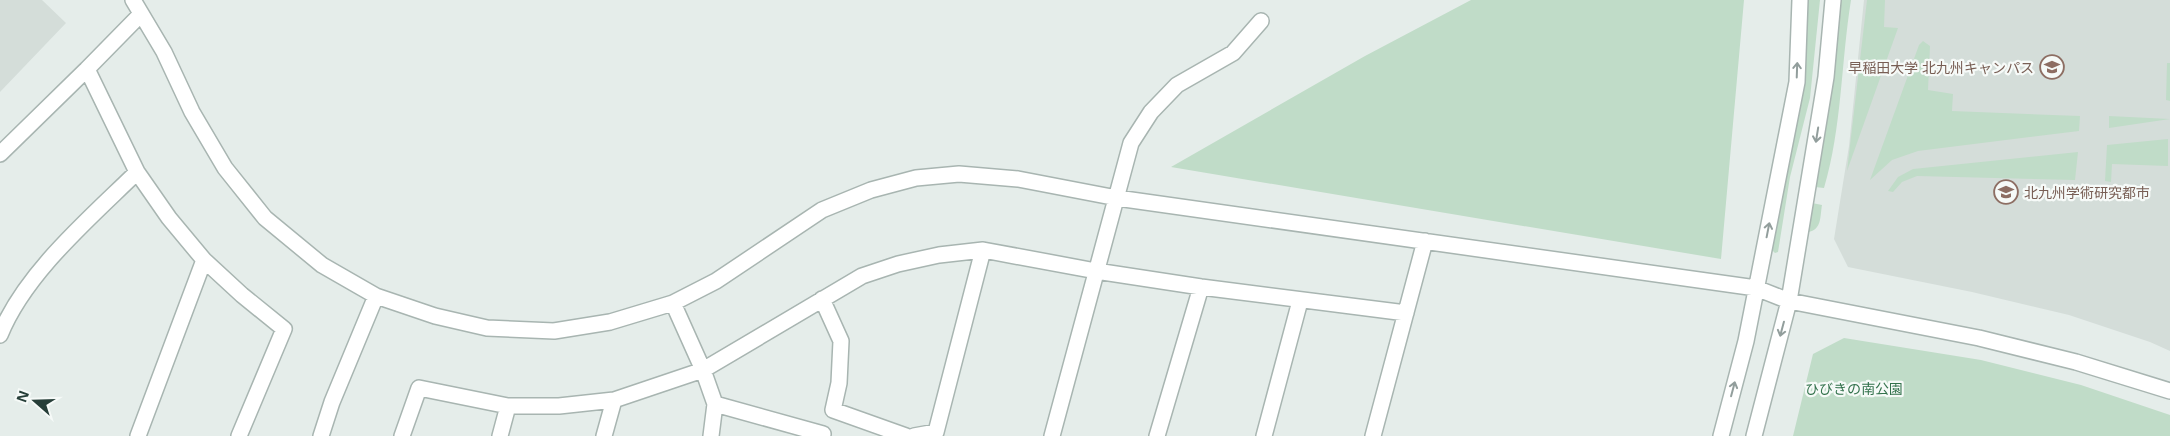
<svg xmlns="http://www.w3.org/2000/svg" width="2170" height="436" viewBox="0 0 2170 436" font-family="'Open Sans','Noto Sans JP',sans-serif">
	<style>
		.built { fill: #d4ddd9 }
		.green { fill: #c0dcc8 }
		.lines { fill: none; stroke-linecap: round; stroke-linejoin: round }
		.minor-casing { stroke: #a8b5b1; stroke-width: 18 }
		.minor { stroke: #fff; stroke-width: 15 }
		.oneway { stroke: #929e9c }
		.labels { text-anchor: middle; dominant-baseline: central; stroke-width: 4.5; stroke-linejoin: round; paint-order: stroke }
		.education-label { font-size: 14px; fill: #785e54; stroke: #f6faf8; text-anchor: end }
		.park-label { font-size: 14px; fill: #33724c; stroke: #f6faf8 }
	</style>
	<rect width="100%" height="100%" fill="#e5edea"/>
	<path class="built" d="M0,0H42L66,23L0,92Z
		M1864,0H2170V351L2150,342L2069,315L1972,292L1848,267L1834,239L1849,146Z"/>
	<path class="green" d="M1471,0H1744L1721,259L1171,167L1365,56Z
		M1807,0H1820L1810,98L1790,177L1778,252L1775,253L1772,250L1801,63Z
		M1839,0H1851C1841,62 1842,128 1824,188L1815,187Z
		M1867,0H1885L1884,27L1898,28L1847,171Z
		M1923,41L1930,46L1928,90L1953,94L1952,111L2080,116L2079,131L1918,151L1892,160L1870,180L1919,45Z
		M2167,63H2170V101L2166,100Z
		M2109,116L2170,119L2109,128Z
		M2168,139V166L2112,164L2111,182L2105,181L2107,145Z
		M2078,152L2075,180L1917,176L1902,182L1893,192L1888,191L1898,177L1913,169Z
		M1812,203L1822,205C1820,216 1822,230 1808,232Z
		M1844,338L1981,360L2081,385L2170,415V436H1793L1813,354Z"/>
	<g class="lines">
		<g class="minor-casing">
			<path id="minor" d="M133,0L164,52L192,112L225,168L265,218L322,265L376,296L435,316L487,328L554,331L610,322L673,303L716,281L822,210L871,190L916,178L959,174L1018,179L1117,198L1756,288L1789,301L1979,338L2076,362L2170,391
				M141,14L87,69L137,172L169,218L204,260L242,295L284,329L239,436
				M0,154L87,69
				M822,299L841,341L839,383L833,410L906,436
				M673,303L703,370L715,404L711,436
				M0,335C25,273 90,218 137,172
				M715,404L823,434L822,436
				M138,436L204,260
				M321,436L332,402L376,296
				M402,436L419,388L508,406H559L614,400L703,370L862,276L898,264L939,255L983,250L1096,271L1201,287L1406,313
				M500,436L508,406
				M604,436L614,400
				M914,436L936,432L983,250
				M1052,436L1131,143L1151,112L1177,85L1233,53L1261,21
				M1157,436L1201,287
				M1264,436L1300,301
				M1373,436L1425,241
				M1721,436L1746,341L1797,82L1800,0
				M1754,436L1789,301L1826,77L1833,0"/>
		</g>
		<use href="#minor" class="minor"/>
	</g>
	<defs><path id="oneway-shaft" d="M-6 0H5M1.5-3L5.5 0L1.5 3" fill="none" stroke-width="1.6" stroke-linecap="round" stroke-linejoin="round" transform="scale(1.25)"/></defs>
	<g class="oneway">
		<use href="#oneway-shaft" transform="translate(1797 70) rotate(-88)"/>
		<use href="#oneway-shaft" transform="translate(1817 135) rotate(99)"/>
		<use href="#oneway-shaft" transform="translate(1768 230) rotate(-79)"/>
		<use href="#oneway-shaft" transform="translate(1782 329) rotate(105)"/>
		<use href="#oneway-shaft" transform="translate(1733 389) rotate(-75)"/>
	</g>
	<defs>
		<g id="university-ring" transform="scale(1.25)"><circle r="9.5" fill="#f6faf8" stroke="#8d6e63" stroke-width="1.5"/><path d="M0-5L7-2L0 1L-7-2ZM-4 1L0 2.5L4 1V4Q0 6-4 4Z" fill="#8d6e63"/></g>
	</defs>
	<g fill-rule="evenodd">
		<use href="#university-ring" x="2052" y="67"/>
		<use href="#university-ring" x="2006" y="192"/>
	</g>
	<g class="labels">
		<g class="education-label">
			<text x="2034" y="67">早稲田大学 北九州キャンパス</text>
			<text x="2024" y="192" text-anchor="start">北九州学術研究都市</text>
		</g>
		<g class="park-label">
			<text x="1854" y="388">ひびきの南公園</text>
		</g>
	</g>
	<g transform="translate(35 401) rotate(290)" stroke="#f6faf8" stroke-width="4" paint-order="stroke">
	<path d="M0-4L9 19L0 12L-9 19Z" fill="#263e38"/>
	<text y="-8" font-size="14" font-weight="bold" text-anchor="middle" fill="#263e38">N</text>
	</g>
</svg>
